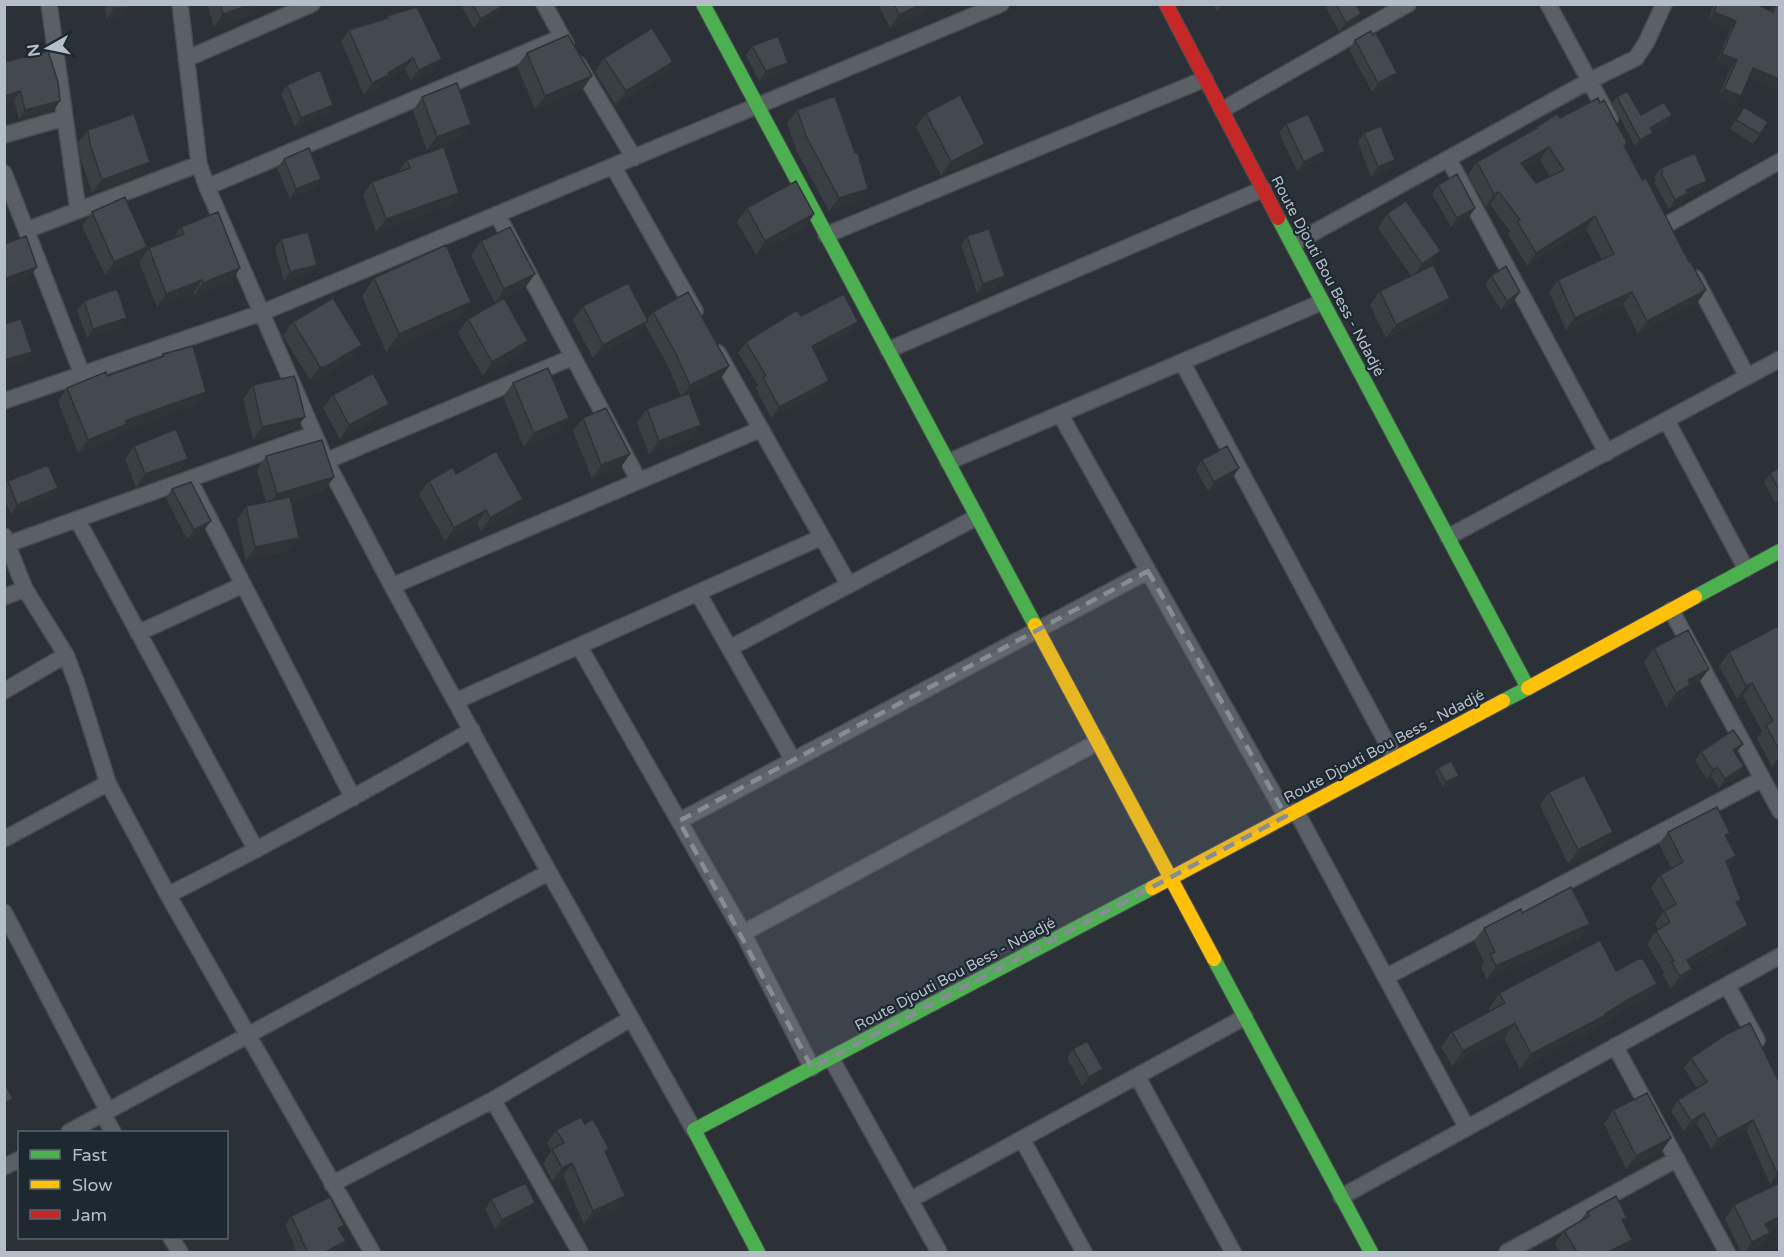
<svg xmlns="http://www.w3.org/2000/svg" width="1784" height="1257" viewBox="0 0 1784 1257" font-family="'Varela Round',sans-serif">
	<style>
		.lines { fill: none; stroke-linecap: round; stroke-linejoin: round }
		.street-casing { stroke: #484d52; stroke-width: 18 }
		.fast-casing { stroke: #484d52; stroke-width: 16 }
		.slow-casing { stroke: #484d52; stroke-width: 16 }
		.jam-casing { stroke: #484d52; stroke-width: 16 }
		.street { stroke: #5a6065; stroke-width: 15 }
		.fast { stroke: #4caf50; stroke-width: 14 }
		.slow { stroke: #ffc107; stroke-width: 14 }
		.jam { stroke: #c62828; stroke-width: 14 }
		.wall { fill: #3a3f44; fill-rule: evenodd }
		.shaded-wall { fill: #303337 }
		.building { fill: #44494f; stroke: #303337; stroke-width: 1.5; fill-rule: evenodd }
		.marked { fill: #858d95; fill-opacity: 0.2; stroke: #858d95; stroke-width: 4.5; stroke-dasharray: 12 8; stroke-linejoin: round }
		.labels { text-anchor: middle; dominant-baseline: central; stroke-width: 4.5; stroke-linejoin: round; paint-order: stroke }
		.street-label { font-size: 15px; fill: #b5bec8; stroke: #1e2831 }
	</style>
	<rect width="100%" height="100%" fill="#2b3137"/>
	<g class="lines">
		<g class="street-casing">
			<path id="street" d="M49,4L78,210
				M180,4L199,164L207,187L326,461L392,586L549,872L694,1130
				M544,4L566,44
				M1548,4L1610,119
				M186,59L312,4
				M578,64L634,158
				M1222,110L1408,4
				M4,135L64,118
				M1449,160L1607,453
				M613,166L695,311
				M4,173L82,374
				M207,187L562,37
				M497,214L639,481
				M1666,225L1780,161
				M27,230L199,164
				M826,235L1205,79
				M1293,244L1589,81L1636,58L1646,43L1664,4
				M1695,278L1747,376
				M888,350L1263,189
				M718,353L849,585
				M1182,362L1395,758
				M4,401L261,313L1001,4
				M1060,414L1286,816
				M1667,421L1746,569
				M326,461L573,357
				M948,462L1322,302
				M189,479L353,798
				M77,519L256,850
				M4,536L25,589L66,655L77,684L108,783L168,895L372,1252
				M1448,537L1780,359
				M8,544L314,434
				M392,586L761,429
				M698,593L793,760
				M4,597L25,589
				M1671,610L1780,811
				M138,633L243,585
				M579,646L743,933L812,1068
				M730,648L977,517
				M4,691L66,655
				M456,701L822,537
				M1296,811L1467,1128
				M679,821L1148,571
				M4,839L108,783
				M168,895C271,843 372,788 472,730
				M4,912L108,1111
				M743,933L1098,742
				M1386,977L1762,779
				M1727,985L1757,1040
				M1615,1046L1727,1252
				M831,1058L939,1252
				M1137,1076L1233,1252
				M493,1100L580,1252
				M103,1114L113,1132
				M69,1132L549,872
				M1022,1139L1084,1252
				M4,1167L20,1159
				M332,1184L493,1100L630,1019
				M1341,1197L1780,956
				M910,1200L1245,1017
				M171,1238L180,1252
				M1507,1252L1677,1159"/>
		</g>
		<g class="fast-casing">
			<path id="fast" d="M703,4L1035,625
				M1278,218L1528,688L1503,701
				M1695,597L1780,551
				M1214,959L1371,1252
				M758,1252L694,1130L1152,888"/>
		</g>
		<g class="slow-casing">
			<path id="slow" d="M1035,625L1214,959
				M1528,688L1695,597
				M1152,888L1503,701"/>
		</g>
		<g class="jam-casing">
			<path id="jam" d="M1166,4L1278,218"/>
		</g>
		<use href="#street" class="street"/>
		<use href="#fast" class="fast"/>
		<use href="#slow" class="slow"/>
		<use href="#jam" class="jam"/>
	</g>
	<path class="wall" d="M105,4H129V7L121,18L106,19Z
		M207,4H258L250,16L214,27Z
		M460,4H504L497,14L474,28Z
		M878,4H930L924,13L890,28Z
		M1213,4H1227L1217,11Z
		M1324,4H1356L1355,23L1339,32Z
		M1714,4H1756L1771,11L1776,4H1779L1778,90L1748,78L1735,105L1718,98L1730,69L1716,63L1730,30L1708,21Z
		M387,16L434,70L411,81L405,69L384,82L381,87L364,95L341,41L349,30L385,19Z
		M1355,40L1397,73L1391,82L1372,92L1349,49Z
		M752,46L788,63L782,72L759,81L746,55Z
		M527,53L583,89L535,109L517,66Z
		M604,58L664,75L616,105L595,72Z
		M4,62L54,110L19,119L14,101L4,103Z
		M287,85L333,105L327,114L295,127L281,94Z
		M422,97L462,137L427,150L413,111Z
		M1617,97L1641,115H1672L1668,122L1652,131L1648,139L1635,146L1612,103Z
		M1600,103L1627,143L1625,147L1642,180L1689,262L1706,290L1697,303L1638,334L1623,305L1566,330L1549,292L1558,280L1602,260L1586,229L1527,266L1508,234L1510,231L1490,205L1486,207L1468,175L1477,162L1534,129L1536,127ZM1540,160L1550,176L1536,183L1525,168Z
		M1744,107L1760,134L1753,144L1730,129Z
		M797,110L868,189L859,202L829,211L796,150L787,123Z
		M926,113L976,158L941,175L916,127Z
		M1286,124L1319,160L1297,171L1279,133Z
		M88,130L140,176L92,193L80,157L78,143Z
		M1364,133L1395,160L1389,170L1371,177L1358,142Z
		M284,159L321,179L315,188L290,199L277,168Z
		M407,160L459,193L450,206L376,232L363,195L372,182L398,172Z
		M1661,168L1701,190L1685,197L1682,203L1669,209L1654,182L1656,180L1654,177Z
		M1438,185L1475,208L1469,217L1451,227L1432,194Z
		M747,208L814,214L805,228L756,255L737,222Z
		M92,212L147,247L138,260L105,275L82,226Z
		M1387,214L1441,251L1431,265L1424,270L1450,298L1440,312L1386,338L1370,305L1380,291L1411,276L1378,228Z
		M181,227L240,268L231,282L194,296L193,293L157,307L139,262L149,248L173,239Z
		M967,236L998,286L977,293L961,245Z
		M281,239L310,274L284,281L275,248Z
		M481,241L525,288L495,303L471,255Z
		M1491,276L1514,301L1501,310L1485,285Z
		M374,278L471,302L458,320L386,352L362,296Z
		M84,301L127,318L121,327L87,338L77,310Z
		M583,306L647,320L653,312L729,366L721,378L689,393L692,439L649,455L637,422L647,409L681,396L666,362L645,325L638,334L593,358L573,320Z
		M801,316L850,333L814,352L829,381L821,392L771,418L756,388L758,385L738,353L746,342Z
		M468,319L528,341L519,355L483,376L458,333Z
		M293,322L352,358L316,380H310L283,336Z
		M163,354L196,405L121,433L117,438L78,453L58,401L67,388L107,376L161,357Z
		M513,383L569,418L560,432L524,447L503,397Z
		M253,385L295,430L253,440L243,399Z
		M333,395L380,417L340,439L323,408Z
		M583,418L630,454L621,467L592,479L573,431Z
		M134,446L188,459L178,472L136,488L125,459Z
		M266,456L334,477L324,491L291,501L289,551L246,561L237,520L246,506L266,502L257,470Z
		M1202,460L1233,477L1208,492L1196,469Z
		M1779,468V501L1775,503L1764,482L1770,473Z
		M456,474L523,499L514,513L481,531L477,524L445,541L419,494L429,481Z
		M8,481L52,497L11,514L4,499V486Z
		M172,489L204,530L187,539L166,498Z
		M1779,629V762L1772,767L1757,738L1762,731L1743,696L1737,699L1719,666L1729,652Z
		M1654,648L1709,669L1699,682L1688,688L1681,699L1666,707L1644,662Z
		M1701,752L1736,754L1738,775L1719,788L1711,776L1707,779L1695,761Z
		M1438,768L1455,781L1443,787L1435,772Z
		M1549,792L1603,846L1568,864L1540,805Z
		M1668,832L1727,838L1736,856L1729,867L1738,904L1748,925L1739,937L1691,966L1692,969L1684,981L1671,989L1663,975L1664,972L1647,944L1656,931L1658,930L1655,924L1664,911L1651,888L1660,875L1672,869L1659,844Z
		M1522,913L1580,938L1487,980L1481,967L1484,962L1474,941L1484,928Z
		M1616,971L1657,984L1646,999L1620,1013L1597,1028L1595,1030L1520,1069L1504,1038L1452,1066L1441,1047L1452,1032L1490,1011L1489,1009L1499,993Z
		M1727,1034L1779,1179L1770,1184L1746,1130L1711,1149L1697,1123L1684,1131L1671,1111L1678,1100L1697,1089L1684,1068L1691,1058Z
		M1073,1049L1103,1069L1096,1078L1082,1086L1067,1058Z
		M1613,1110L1671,1138L1661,1152L1626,1169L1604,1124Z
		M585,1124L609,1149L606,1153L616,1210L584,1224L563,1176L552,1181L543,1163L551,1151L547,1143L556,1130Z
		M1779,1183V1226L1769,1232L1770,1233L1760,1247L1749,1252H1741L1725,1219L1734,1205Z
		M491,1199L535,1203L529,1212L495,1229L485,1209Z
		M1587,1212L1624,1223L1632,1240L1624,1252H1560L1555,1244L1564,1231L1579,1222Z
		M291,1216L340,1231L346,1241L340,1250L335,1252H296L294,1248L295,1247L285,1225Z"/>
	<path class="shaded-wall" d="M253,4H258L250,16L214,27L223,14Z
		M922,4H930L924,13L890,28L899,15Z
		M1222,4H1227L1217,11Z
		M504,5L497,14L474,28L481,19Z
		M129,7L121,18L106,19L114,8Z
		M1714,12L1736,21L1730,30L1708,21Z
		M1361,14L1355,23L1339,32L1346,23Z
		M1722,54L1737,60L1730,69L1716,63Z
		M413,58L405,69L384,82L381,87L364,95L372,83Z
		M442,59L434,70L411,81L419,70Z
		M673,62L664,75L616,105L626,91Z
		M788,63L782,72L759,81L766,71Z
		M1753,68L1779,79V88L1778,90L1746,78Z
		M1397,73L1391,82L1372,92L1378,83Z
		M592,76L583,89L535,109L545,96Z
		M1724,89L1741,96L1735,105L1718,98Z
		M20,91L14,101L4,103V96Z
		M60,101L54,110L19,119L25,110Z
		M333,105L327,114L295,127L301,118Z
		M1672,115L1668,122L1646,134L1650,128Z
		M471,124L462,137L427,150L437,137Z
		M1653,133L1648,139L1635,146L1640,140Z
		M985,144L976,158L941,175L951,162Z
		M1549,147L1540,160L1512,176L1521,163Z
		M1325,151L1319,160L1297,171L1304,162Z
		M1395,160L1389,170L1371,177L1378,167Z
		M150,162L140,176L92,193L102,180Z
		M321,179L315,188L290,199L296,189Z
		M1707,181L1701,190L1685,197L1682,203L1669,209L1675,200L1686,190Z
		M868,189L859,202L829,211L839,198Z
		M1499,192L1490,205L1486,207L1494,194Z
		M459,193L450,206L376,232L386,219Z
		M1475,208L1469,217L1451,227L1457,218Z
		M814,214L805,228L756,255L765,241Z
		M1595,216L1586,229L1527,266L1536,253Z
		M147,247L138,260L105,275L114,262Z
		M1441,251L1431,265L1412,278L1422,264Z
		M317,265L310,274L284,281L290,272Z
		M37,267L29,278L4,288V279Z
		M240,268L231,282L194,296L203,283Z
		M535,274L525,288L495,303L504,289Z
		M1005,276L998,286L977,293L983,284Z
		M202,280L193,293L157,307L166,294Z
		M1706,290L1697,303L1638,334L1647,321Z
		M1520,292L1514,301L1501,310L1507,301Z
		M1632,292L1623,305L1566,330L1575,318Z
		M1450,298L1440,312L1386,338L1396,325Z
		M471,302L458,320L386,352L399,334Z
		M127,318L121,327L87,338L93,329Z
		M648,321L638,334L593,358L603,345Z
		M858,322L850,333L804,357L812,346Z
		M528,341L519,355L483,376L492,362Z
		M362,345L352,358L316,380H310L320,367Z
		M32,352L24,363L4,369V360Z
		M729,366L721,378L682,397L690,385Z
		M829,381L821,392L771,418L779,407Z
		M206,392L196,405L121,433L117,438L78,453L88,440L125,421Z
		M389,404L380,417L340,439L349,425Z
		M305,417L295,430L253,440L262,427Z
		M569,418L560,432L524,447L534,433Z
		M701,425L692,439L649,455L659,441Z
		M630,454L621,467L592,479L601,465Z
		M188,459L178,472L136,488L145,474Z
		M1239,468L1233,477L1208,492L1214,482Z
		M334,477L324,491L267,507L277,494Z
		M58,488L52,497L11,514L17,505Z
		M523,499L514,513L481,531L490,518Z
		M486,510L477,524L445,541L454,528Z
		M211,521L204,530L187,539L194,530Z
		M299,538L289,551L246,561L255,547Z
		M1709,669L1699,682L1688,688L1681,699L1666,707L1676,693L1688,680Z
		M1752,683L1743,696L1737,699L1746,686Z
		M1743,744L1736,753L1727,759L1733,750Z
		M1779,756V762L1772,767Z
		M1744,766L1738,775L1719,788L1725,779Z
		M1717,767L1711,776L1707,779L1713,770Z
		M1459,776L1455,781L1443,787L1446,782Z
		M1613,832L1603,846L1568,864L1578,850Z
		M1736,856L1727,869L1726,861Z
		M1590,924L1580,938L1487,980L1496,966Z
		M1748,925L1739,937L1679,973L1687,960Z
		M1692,969L1684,981L1671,989L1680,976Z
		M1657,984L1646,999L1620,1013L1597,1028L1595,1030L1520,1069L1531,1054Z
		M1515,1023L1504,1038L1452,1066L1463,1051Z
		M1103,1069L1096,1078L1082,1086L1089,1077Z
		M13,1099L6,1108L4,1109V1103Z
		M1704,1113L1697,1123L1684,1131L1691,1121Z
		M1753,1120L1746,1130L1711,1149L1718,1139Z
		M1671,1138L1661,1152L1626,1169L1636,1156Z
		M572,1163L563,1176L552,1181L562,1168Z
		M1779,1172V1179L1770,1184L1777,1173Z
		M625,1196L616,1210L584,1224L593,1211Z
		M535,1203L529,1212L495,1229L502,1220Z
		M1779,1217V1226L1756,1238L1765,1224Z
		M1770,1233L1760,1247L1749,1252H1745L1752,1242Z
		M1632,1240L1624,1252H1608Z
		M346,1241L340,1250L335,1252H325Z"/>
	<path class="building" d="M113,4H129V7L114,8Z
		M220,4H253L223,14Z
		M472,4H504V5L481,19Z
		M894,4H922L899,15Z
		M1336,4H1356L1361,14L1346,23Z
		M1717,4H1756L1773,12L1776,4H1779V79L1753,68L1741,96L1724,89L1737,60L1722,54L1736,21L1714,12Z
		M417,7L442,59L419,70L413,58L388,73L389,75L372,83L349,30L388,18L387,16Z
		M652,28L673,62L626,91L604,58Z
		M1371,31L1373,35L1376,33L1397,73L1378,83L1355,40Z
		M568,35L592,76L545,96L527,53Z
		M778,36L788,63L766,71L752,46Z
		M48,51L58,82L60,101L25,110L20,91L4,96V62Z
		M320,70L333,105L301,118L287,85Z
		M457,83L471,124L437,137L422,97Z
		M1627,91L1641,115L1664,102L1672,115L1650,128L1653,133L1640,140L1617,97Z
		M960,95L985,144L951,162L926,113Z
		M835,96L855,153H858L868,189L839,198L806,136L797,110Z
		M1598,98L1600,103L1604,100L1627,143L1624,145L1642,180L1646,178L1689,262L1690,261L1706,290L1647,321L1632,292L1575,318L1558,280L1614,254L1595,216L1536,253L1517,221L1520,220L1499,192L1494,194L1477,162L1537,128L1536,127L1557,114L1560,118ZM1549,147L1564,170L1536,183L1521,163Z
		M1744,107L1768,122L1760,134L1736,120Z
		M134,114L150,162L102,180L90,144L88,130Z
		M1308,114L1325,151L1304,162L1286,124Z
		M1381,126L1395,160L1378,167L1364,133Z
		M444,147L459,193L386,219L372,182L410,168L407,160Z
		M309,148L321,179L296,189L284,159Z
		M1695,153L1707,181L1686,190L1688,193L1675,200L1661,173L1663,172L1661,168Z
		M1457,174L1475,208L1457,218L1438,185Z
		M796,181L814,214L765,241L747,208Z
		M125,197L147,247L114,262L92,212Z
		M1406,201L1441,251L1422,264L1387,214Z
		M218,212L240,268L203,283L202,280L166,294L149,248L184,234L181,227Z
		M510,227L535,274L504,289L481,241Z
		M989,229L1005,276L983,284L967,236Z
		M308,232L317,265L290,272L281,239Z
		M26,236L37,267L4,279V244Z
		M446,245L471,302L399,334L374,278Z
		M1433,265L1450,298L1396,325L1380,291Z
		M1506,266L1520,292L1507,301L1491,276Z
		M628,283L648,321L603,345L583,306Z
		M117,289L127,318L93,329L84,301Z
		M688,292L729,366L690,385L674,350L653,312Z
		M844,294L858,322L812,346L829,381L779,407L763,377L766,376L746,342L797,310L801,316Z
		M333,298L362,345L325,367H320L293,322Z
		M504,298L528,341L492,362L468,319Z
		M21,319L32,352L4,360V324Z
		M193,346L206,392L125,421L127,424L88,440L67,388L106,372L107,376L164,356L163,354Z
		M548,368L569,418L534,433L513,383Z
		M373,373L389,404L349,425L333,395Z
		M294,376L297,384L305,417L262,427L253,385Z
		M689,393L701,425L659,441L647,409Z
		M606,408L630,454L601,465L583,418Z
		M176,429L188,459L145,474L134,446Z
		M322,440L334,477L277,494L266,456Z
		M1227,446L1239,468L1214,482L1202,460Z
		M496,451L523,499L490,518L486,510L454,528L429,481L453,467L456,474Z
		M48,465L58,488L17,505L8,481Z
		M1779,468V490L1770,473Z
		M191,482L211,521L194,530L172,489Z
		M290,497L299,538L255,547L246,506Z
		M1778,626L1779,629V750L1766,725L1773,721L1752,683L1746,686L1729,652Z
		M1688,630L1709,669L1688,680L1690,685L1676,693L1654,648Z
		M1733,730L1743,744L1733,750L1744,766L1725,779L1717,767L1713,770L1701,752Z
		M1451,761L1459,776L1446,782L1438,768Z
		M1584,775L1613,832L1578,850L1549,792Z
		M1717,807L1730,833L1725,835L1736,856L1726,861L1741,900L1736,902L1748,925L1687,960L1692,969L1680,976L1671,962L1674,961L1656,931L1670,922L1664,911L1676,904L1660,875L1683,862L1668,832Z
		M1571,887L1590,924L1496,966L1490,954L1495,952L1484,928L1521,909L1522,913Z
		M1600,940L1616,971L1638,959H1643L1657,984L1631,998L1605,1014L1606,1015L1531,1054L1515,1023L1463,1051L1452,1032L1505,1003L1499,993Z
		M1750,1023L1779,1082V1172L1777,1173L1753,1120L1718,1139L1704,1113L1691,1121L1678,1100L1707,1082L1691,1058L1727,1034Z
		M1087,1041L1103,1069L1089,1077L1073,1049Z
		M4,1082L13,1099L4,1103Z
		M1647,1093L1671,1138L1636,1156L1613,1110Z
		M581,1117L585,1124L593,1119L609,1149L605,1151L625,1196L593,1211L572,1163L562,1168L552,1149L564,1143L556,1130Z
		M526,1183L535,1203L502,1220L491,1199Z
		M1779,1183V1217L1765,1224L1770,1233L1752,1242L1734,1205Z
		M1616,1196L1627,1218L1622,1220L1632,1240L1608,1252H1577L1564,1231L1589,1216L1587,1212Z
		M330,1197L344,1225L338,1228L346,1241L325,1252H308L301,1239H302L291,1216Z"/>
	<path class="marked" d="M1148,571L1286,816L812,1068L679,821Z"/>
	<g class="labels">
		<g class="street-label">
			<text transform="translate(1328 276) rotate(62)">Route Djouti Bou Bess - Ndadjé</text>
			<text transform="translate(1384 746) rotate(-28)">Route Djouti Bou Bess - Ndadjé</text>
			<text transform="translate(955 974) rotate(-28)">Route Djouti Bou Bess - Ndadjé</text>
		</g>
	</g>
	<rect width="1784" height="1257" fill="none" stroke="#b5bec8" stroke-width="12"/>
	<rect x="18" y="1131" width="210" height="108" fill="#1e2831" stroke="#5a646d" stroke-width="1.5"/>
	<rect x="30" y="1150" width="30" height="9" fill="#4caf50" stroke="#5a646d" stroke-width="1.5"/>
	<text x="72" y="1161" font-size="18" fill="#b5bec8">Fast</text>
	<rect x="30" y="1180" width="30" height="9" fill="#ffc107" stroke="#5a646d" stroke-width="1.5"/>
	<text x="72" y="1191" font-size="18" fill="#b5bec8">Slow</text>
	<rect x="30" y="1210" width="30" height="9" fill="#c62828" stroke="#5a646d" stroke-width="1.5"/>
	<text x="72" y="1221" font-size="18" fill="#b5bec8">Jam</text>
	<g transform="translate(48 48) rotate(261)" stroke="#1e2831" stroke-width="4.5" paint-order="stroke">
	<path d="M0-4.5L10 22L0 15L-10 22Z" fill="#b5bec8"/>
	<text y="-9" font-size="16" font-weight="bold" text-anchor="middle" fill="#b5bec8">N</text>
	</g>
</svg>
